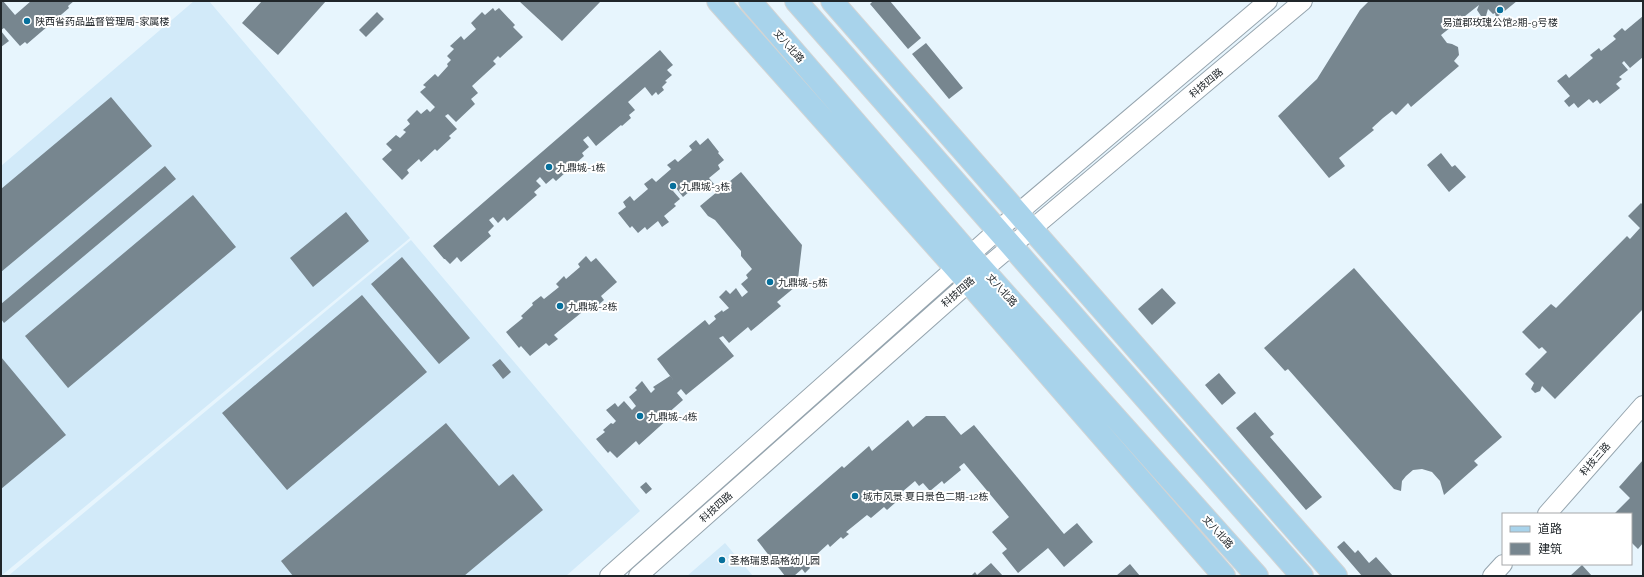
<svg xmlns="http://www.w3.org/2000/svg" width="1644" height="577" viewBox="0 0 1644 577" font-family="Raleway,'Noto Sans SC',sans-serif">
	<style>
		.built { fill: #d2eaf9 }
		.building { fill: #77868f }
		.lines { fill: none; stroke-linecap: round; stroke-linejoin: round }
		.minor-casing { stroke: #95a4ae; stroke-width: 20 }
		.major-casing { stroke: #d2d4d4; stroke-width: 24 }
		.minor { stroke: #fff; stroke-width: 18 }
		.major { stroke: #a8d3eb; stroke-width: 22 }
		.poi-dot { fill: #07709c; stroke: #fff; stroke-width: 1.5 }
		.labels { text-anchor: middle; dominant-baseline: central; stroke-width: 4; stroke-linejoin: round; paint-order: stroke }
		.poi-label { font-size: 10px; fill: #20262a; stroke: #fff; text-anchor: start }
		.street-label { font-size: 10px; fill: #20262a; stroke: #fff }
	</style>
	<rect width="100%" height="100%" fill="#e7f5fd"/>
	<path class="built" d="M194,1H209L410,238L1,576V166Z
		M411,240L640,511L566,576H8Z
		M725,543L753,576H687Z"/>
	<path class="building" d="M1,1H3L15,15L31,1H74L68,6L69,8L27,44L25,42L20,46L4,28L1,30Z
		M262,1H326L278,55L242,23Z
		M519,1H601L562,41Z
		M873,1H890L921,38L908,49L870,4Z
		M1369,1H1517L1496,18L1495,13L1493,14L1488,9L1486,16H1481L1477,10L1479,5L1441,35L1447,43L1452,44L1458,47L1459,55L1454,61L1459,66L1411,107L1408,103L1396,115L1392,111L1383,118L1372,128L1374,130L1339,158L1345,166L1329,178L1278,116L1317,79L1360,10Z
		M493,8L495,11L499,8L515,25L513,27L523,37L500,58L498,56L493,61L496,64L472,86L478,93L471,99L475,104L456,122L448,114L445,116L457,129L449,136L451,138L437,151L435,149L421,162L419,159L407,170L409,173L402,180L382,159L392,150L386,144L396,135L400,138L406,132L403,130L410,124L407,120L417,110L421,114L427,109L430,112L435,107L420,92L426,87L423,85L435,74L438,77L448,66L447,64L451,60L447,56L454,49L450,46L461,36L464,40L476,29L471,23L482,12L485,15Z
		M377,12L384,19L366,37L359,30Z
		M1643,16V57L1630,68L1624,61L1622,63L1628,70L1619,77L1622,79L1616,84L1620,88L1600,104L1597,100L1593,103L1589,99L1578,108L1574,103L1569,107L1564,101L1570,96L1557,81L1566,74L1569,78L1593,58L1590,55L1599,48L1601,51L1616,39L1613,36L1622,28L1625,31Z
		M1,31L9,41L1,47Z
		M926,43L963,88L949,99L912,54Z
		M660,50L673,65L667,70L672,75L665,81L667,82L662,87L664,90L658,95L656,92L652,96L645,87L628,102L635,110L629,115L631,118L622,126L621,125L596,146L588,136L583,140L589,147L582,153L584,156L556,181L553,178L546,184L540,177L536,181L541,186L534,192L537,195L507,221L504,217L498,223L493,217L489,220L494,226L488,232L491,236L461,262L457,257L450,264L445,259H444L433,246Z
		M111,97L152,146L1,272V189Z
		M708,138L719,152L718,153L724,160L718,165L720,169L709,178L714,184L707,189L703,184L691,193L690,191L683,197L676,188L673,191L680,199L674,204L676,206L664,216L669,222L662,227L658,221L647,230L645,227L638,233L632,226L630,228L618,213L626,207L623,202L630,196L634,201L648,189L644,184L652,178L656,182L671,169L667,165L675,159L678,162L692,150L689,146L696,140L700,145Z
		M1441,153L1452,167L1455,165L1466,177L1449,192L1427,165Z
		M165,166L176,179L4,323L1,319V304Z
		M741,172L802,245L798,279L795,287L777,302L781,306L751,331L748,327L729,343L723,336L719,338L734,356L686,395L681,389L677,393L683,400L666,415L669,418L639,445L636,441L617,458L610,451L608,453L596,439L605,432L603,430L611,423L613,424L616,421L606,410L615,403L618,407L624,401L632,410L636,406L629,397L637,390L635,388L642,381L651,393L655,389L653,387L670,376L674,381L657,359L705,320L709,325L716,319L714,316L721,311L722,310L723,312L729,308L719,297L726,290L730,294L736,288L742,297L748,292L741,284L748,278L746,275L752,269L741,256V251L715,220L708,216L700,206Z
		M193,195L236,247L68,388L25,336Z
		M1641,203L1643,205V309L1555,399L1542,386L1540,391L1535,393L1531,389L1534,383L1525,374L1547,352L1542,347L1539,349L1522,332L1551,304L1556,308L1558,306L1627,236L1630,239L1640,228L1628,216Z
		M346,212L369,241L313,287L290,258Z
		M586,256L591,262L596,258L617,282L601,296L604,300L595,308L592,304L554,335L558,339L549,346L546,343L530,356L521,346L519,348L506,332L523,318L521,316L533,305L532,303L541,296L544,299L559,287L556,284L564,276L566,279L580,267L578,264Z
		M402,257L470,338L439,364L371,284Z
		M1354,268L1502,437L1474,461L1478,465L1444,495L1440,481L1432,472L1422,469L1413,470L1406,476L1402,481L1401,491L1394,489L1288,369L1285,371L1264,348Z
		M1162,288L1176,303L1152,325L1138,309Z
		M362,295L427,372L287,490L222,413Z
		M1,357L66,435L1,489Z
		M500,359L511,372L503,379L492,365Z
		M1219,373L1236,393L1222,405L1205,385Z
		M1255,412L1274,434L1270,437L1322,497L1306,510L1236,428Z
		M926,416H945L961,435L974,425L1064,534L1077,523L1093,542L1064,567L1048,548L1018,573L1002,553L1007,549L992,532L1009,517L964,463L959,467L961,470L944,484L942,481L930,491L923,483L919,486L915,481L902,492L904,495L887,510L884,507L871,518L867,515L846,532L849,534L843,539L841,537L830,547L828,544L816,555L818,557L808,565L810,568L805,573L802,569L794,576L790,575L785,576L757,540L842,466L844,468L869,446L872,451L908,420L913,427Z
		M446,423L499,486L513,474L543,510L464,576H293L281,561Z
		M1643,460V543L1638,549L1631,542V514H1614L1630,498L1619,487Z
		M646,482L652,489L646,494L640,487Z
		M1344,541L1355,553L1358,550L1369,563L1376,557L1393,576H1362L1337,547Z
		M991,563L1003,576H971L975,572L977,575Z
		M1130,564L1140,576H1116Z
		M1582,565L1592,576H1570Z"/>
	<g class="lines">
		<g class="minor-casing">
			<path id="minor" d="M1547,514L1643,405
				M609,576L998,230L1268,1
				M638,576L983,270L1303,1
				M1492,576L1503,564"/>
		</g>
		<g class="major-casing">
			<path id="major" d="M718,1L969,283L1224,576
				M750,1L970,255L1257,576
				M796,1L1302,576
				M832,1L1336,576"/>
		</g>
		<use href="#minor" class="minor"/>
		<use href="#major" class="major"/>
	</g>
	<g class="poi-dot">
		<circle cx="1500" cy="10" r="4"/>
		<circle cx="27" cy="21" r="4"/>
		<circle cx="549" cy="167" r="4"/>
		<circle cx="673" cy="186" r="4"/>
		<circle cx="770" cy="282" r="4"/>
		<circle cx="560" cy="306" r="4"/>
		<circle cx="640" cy="416" r="4"/>
		<circle cx="855" cy="496" r="4"/>
		<circle cx="722" cy="560" r="4"/>
	</g>
	<g class="labels">
		<g class="poi-label">
			<text x="35" y="21">陕西省药品监督管理局-家属楼</text>
			<text x="1500" y="22" text-anchor="middle">易道郡玫瑰公馆2期-9号楼</text>
			<text x="557" y="167">九鼎城-1栋</text>
			<text x="681" y="186">九鼎城-3栋</text>
			<text x="778" y="282">九鼎城-5栋</text>
			<text x="568" y="306">九鼎城-2栋</text>
			<text x="648" y="416">九鼎城-4栋</text>
			<text x="863" y="496">城市风景·夏日景色二期-12栋</text>
			<text x="730" y="560">圣格瑞思品格幼儿园</text>
		</g>
		<g class="street-label">
			<text transform="translate(789 46) rotate(49)">丈八北路</text>
			<text transform="translate(1206 83) rotate(-40)">科技四路</text>
			<text transform="translate(1002 290) rotate(48)">丈八北路</text>
			<text transform="translate(958 292) rotate(-41)">科技四路</text>
			<text transform="translate(1595 459) rotate(-49)">科技三路</text>
			<text transform="translate(716 507) rotate(-42)">科技四路</text>
			<text transform="translate(1218 532) rotate(48)">丈八北路</text>
		</g>
	</g>
	<rect width="1644" height="577" fill="none" stroke="#20262a" stroke-width="4"/>
	<rect x="1502" y="513" width="130" height="52" fill="#ffffff" stroke="#a6a8aa"/>
	<rect x="1510" y="526" width="20" height="6" fill="#a8d3eb" stroke="#a6a8aa"/>
	<text x="1538" y="533" font-size="12" fill="#20262a">道路</text>
	<rect x="1510" y="543" width="20" height="12" fill="#77868f" stroke="#a6a8aa"/>
	<text x="1538" y="553" font-size="12" fill="#20262a">建筑</text>
</svg>
